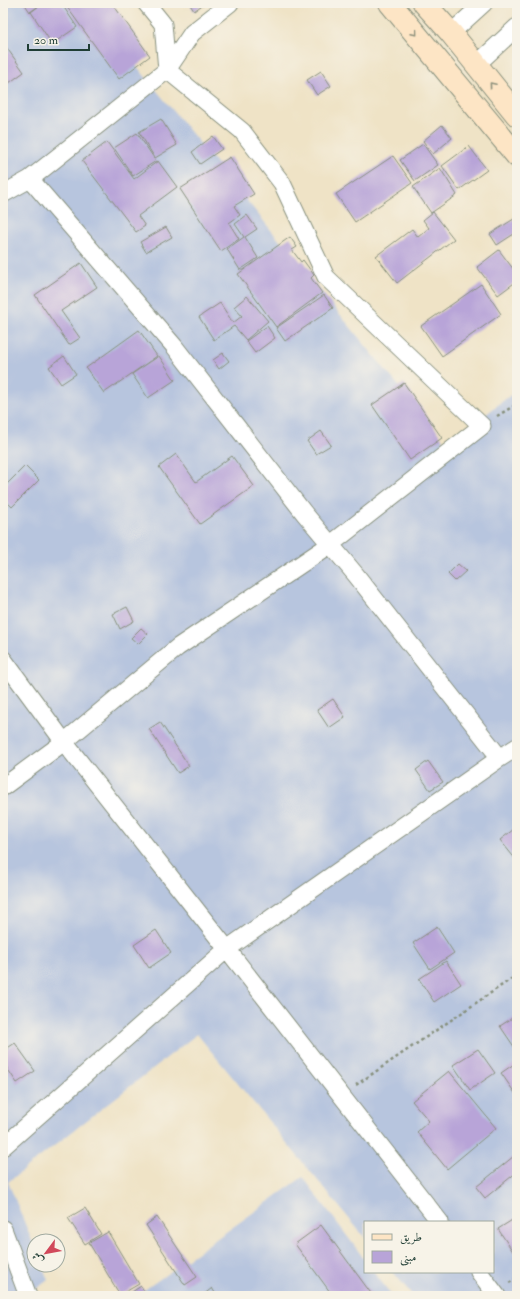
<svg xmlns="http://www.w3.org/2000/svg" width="520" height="1299" viewBox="0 0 520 1299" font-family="'IM FELL Double Pica',Amiri,serif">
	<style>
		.industrial { fill: #b7c5de }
		.building { fill: #b8a4d8 }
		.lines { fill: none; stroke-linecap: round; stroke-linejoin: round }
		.street-casing { stroke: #87907d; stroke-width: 19 }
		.secondary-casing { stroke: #87907d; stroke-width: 24 }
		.path { stroke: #87907d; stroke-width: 2.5; stroke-dasharray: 3 3; stroke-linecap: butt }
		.street { stroke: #fff; stroke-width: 17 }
		.secondary { stroke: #fde5c5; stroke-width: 22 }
		.oneway { stroke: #8e917c }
	</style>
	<rect width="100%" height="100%" fill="#f7f3e8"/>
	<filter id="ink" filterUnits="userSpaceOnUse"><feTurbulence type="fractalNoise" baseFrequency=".025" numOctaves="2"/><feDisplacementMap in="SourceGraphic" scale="8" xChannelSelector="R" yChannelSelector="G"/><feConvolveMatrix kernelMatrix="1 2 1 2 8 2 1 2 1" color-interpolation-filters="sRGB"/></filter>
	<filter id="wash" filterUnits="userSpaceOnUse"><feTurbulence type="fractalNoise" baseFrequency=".012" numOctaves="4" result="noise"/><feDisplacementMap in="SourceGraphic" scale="16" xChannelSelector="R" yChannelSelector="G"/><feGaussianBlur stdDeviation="0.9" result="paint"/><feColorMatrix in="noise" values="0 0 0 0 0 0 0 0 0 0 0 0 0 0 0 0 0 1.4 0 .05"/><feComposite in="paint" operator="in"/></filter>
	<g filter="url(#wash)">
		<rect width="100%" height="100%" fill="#efe3c6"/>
		<path class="industrial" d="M3,3H85L447,445L517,390V1296H413L393,1272H493V1222H365V1238L197,1034L8,1182L34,1246V1265H42L48,1280L27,1296H3Z
			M303,1177L365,1260V1272H374L392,1296H136Z"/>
		<g id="blocks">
			<path class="building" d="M24,3H61L77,27L52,44L31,12L43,3L30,12Z
				M64,3H112L150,56L119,79Z
				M189,3H205L194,11Z
				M4,44L24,72L9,83L3,75Z
				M321,71L331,86L317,95L307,80Z
				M161,119L177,145L155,158L139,132Z
				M442,125L452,138L433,154L423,141Z
				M137,133L156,161L133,176L114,148Z
				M213,136L222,149L200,164L192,152Z
				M107,142L134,179L158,161L177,187L138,216L145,226L136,232L82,161Z
				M423,144L438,165L415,181L400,160Z
				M469,146L487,170L459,190L442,166Z
				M393,156L412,183L355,222L336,194Z
				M230,157L254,194L234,206L240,215L229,223L239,239L221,251L180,189Z
				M440,168L457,195L431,213L413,187Z
				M433,212L454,239L397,283L376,256L412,229L418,237L429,228L423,220Z
				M247,215L257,229L245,237L258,258L240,270L227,249L244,237L235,224Z
				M517,217V232L497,245L490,234Z
				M166,227L172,237L146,252L140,242Z
				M290,237L297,247L292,250L301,262L303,260L314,275L311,278L322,293L276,327L238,274Z
				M499,250L517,274V281L498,295L477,267Z
				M81,263L97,287L61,311L80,338L69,345L35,295Z
				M481,284L501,314L442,356L421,326Z
				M324,295L333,308L285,341L276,328Z
				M247,296L268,321L246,340L234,326L214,340L199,317L220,303L233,323L242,316L234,307Z
				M267,326L275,338L255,353L246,341Z
				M139,330L157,356L104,393L86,368Z
				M223,353L229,361L219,369L213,360Z
				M64,356L76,374L61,384L49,367Z
				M159,356L175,380L148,398L132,374Z
				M404,383L442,438L410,460L372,405Z
				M321,431L331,445L316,454L307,441Z
				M176,454L196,482L232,456L254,486L200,524L159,467Z
				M25,466L39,480L12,507L3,498V488Z
				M458,564L466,571L455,581L448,574Z
				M127,607L134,621L120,629L113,614Z
				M141,628L148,634L138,644L131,638Z
				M333,699L345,717L329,728L317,710Z
				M160,722L189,766L178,773L149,729Z
				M428,761L443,782L430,790L416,770Z
				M514,829L517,833V861L500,840Z
				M437,927L454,953L430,969L413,943Z
				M156,930L171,953L149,968L134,945Z
				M446,961L461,984L434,1002L419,979Z
				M517,1015V1051L500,1026Z
				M15,1043L35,1071L17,1083L3,1062V1051Z
				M478,1049L495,1073L470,1090L453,1065Z
				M517,1062V1096L501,1073Z
				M449,1071L496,1128L447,1169L417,1132L429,1121L412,1101Z
				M514,1156L517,1160V1172L485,1198L476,1187Z
				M85,1208L101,1234L85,1244L68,1218Z
				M157,1217L197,1277L185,1285L146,1225Z
				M517,1217V1251L514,1253L498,1229Z
				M321,1225L373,1296H333L295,1244Z
				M108,1232L139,1284L120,1295L89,1243Z
				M141,1286L147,1296H126Z
				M212,1288L217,1296H202Z"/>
		</g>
	</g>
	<g filter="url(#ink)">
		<use href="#blocks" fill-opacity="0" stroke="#87907d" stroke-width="1"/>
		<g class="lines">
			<g class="street-casing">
				<path id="street" d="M451,33L484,3
					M476,65L517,27
					M30,179L167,70L192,33L230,3
					M3,194L30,179L174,346L304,513L356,575L500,758
					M3,659L64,742L227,949L440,1222
					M3,787L64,742L178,647L331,544L482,426L326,277L282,183L242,131L167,70L163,24L146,3
					M3,1147L227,949L500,758L517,747
					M3,1229L28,1296
					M479,1272L497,1296"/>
			</g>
			<g class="secondary-casing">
				<path id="secondary" d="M390,3L517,156
					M424,3L451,33L517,115"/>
			</g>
			<path class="path" d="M497,416L517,404
				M356,1085L517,975
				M509,1283L517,1278"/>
			<use href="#street" class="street"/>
			<use href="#secondary" class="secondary"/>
		</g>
		<defs><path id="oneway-chevron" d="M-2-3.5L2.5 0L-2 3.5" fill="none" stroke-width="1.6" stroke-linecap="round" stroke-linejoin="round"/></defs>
		<g class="oneway">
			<use href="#oneway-chevron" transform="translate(415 33) rotate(50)"/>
			<use href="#oneway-chevron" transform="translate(492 85) rotate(-130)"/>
		</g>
	</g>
	<rect width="520" height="1299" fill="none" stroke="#f7f3e8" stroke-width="16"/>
	<rect x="364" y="1221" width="130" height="52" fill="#f7f3e8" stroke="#a1aaa0"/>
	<rect x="372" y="1234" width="20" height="6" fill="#fde5c5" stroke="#a1aaa0"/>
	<text x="400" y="1241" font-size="12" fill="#1f3d34">طريق</text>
	<rect x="372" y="1251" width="20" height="12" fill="#b8a4d8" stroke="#a1aaa0"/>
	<text x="400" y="1261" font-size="12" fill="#1f3d34">مبنى</text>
	<g transform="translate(46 1253) rotate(238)"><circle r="19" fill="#f7f3e8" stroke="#a1aaa0"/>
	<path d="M0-3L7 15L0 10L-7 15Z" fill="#d1495b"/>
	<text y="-6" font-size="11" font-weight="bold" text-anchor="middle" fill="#1f3d34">ش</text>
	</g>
	<path d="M28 44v6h61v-6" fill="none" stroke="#1f3d34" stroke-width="2"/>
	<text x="34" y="44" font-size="12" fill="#1f3d34" stroke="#f7f3e8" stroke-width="3" paint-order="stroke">20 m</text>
</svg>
